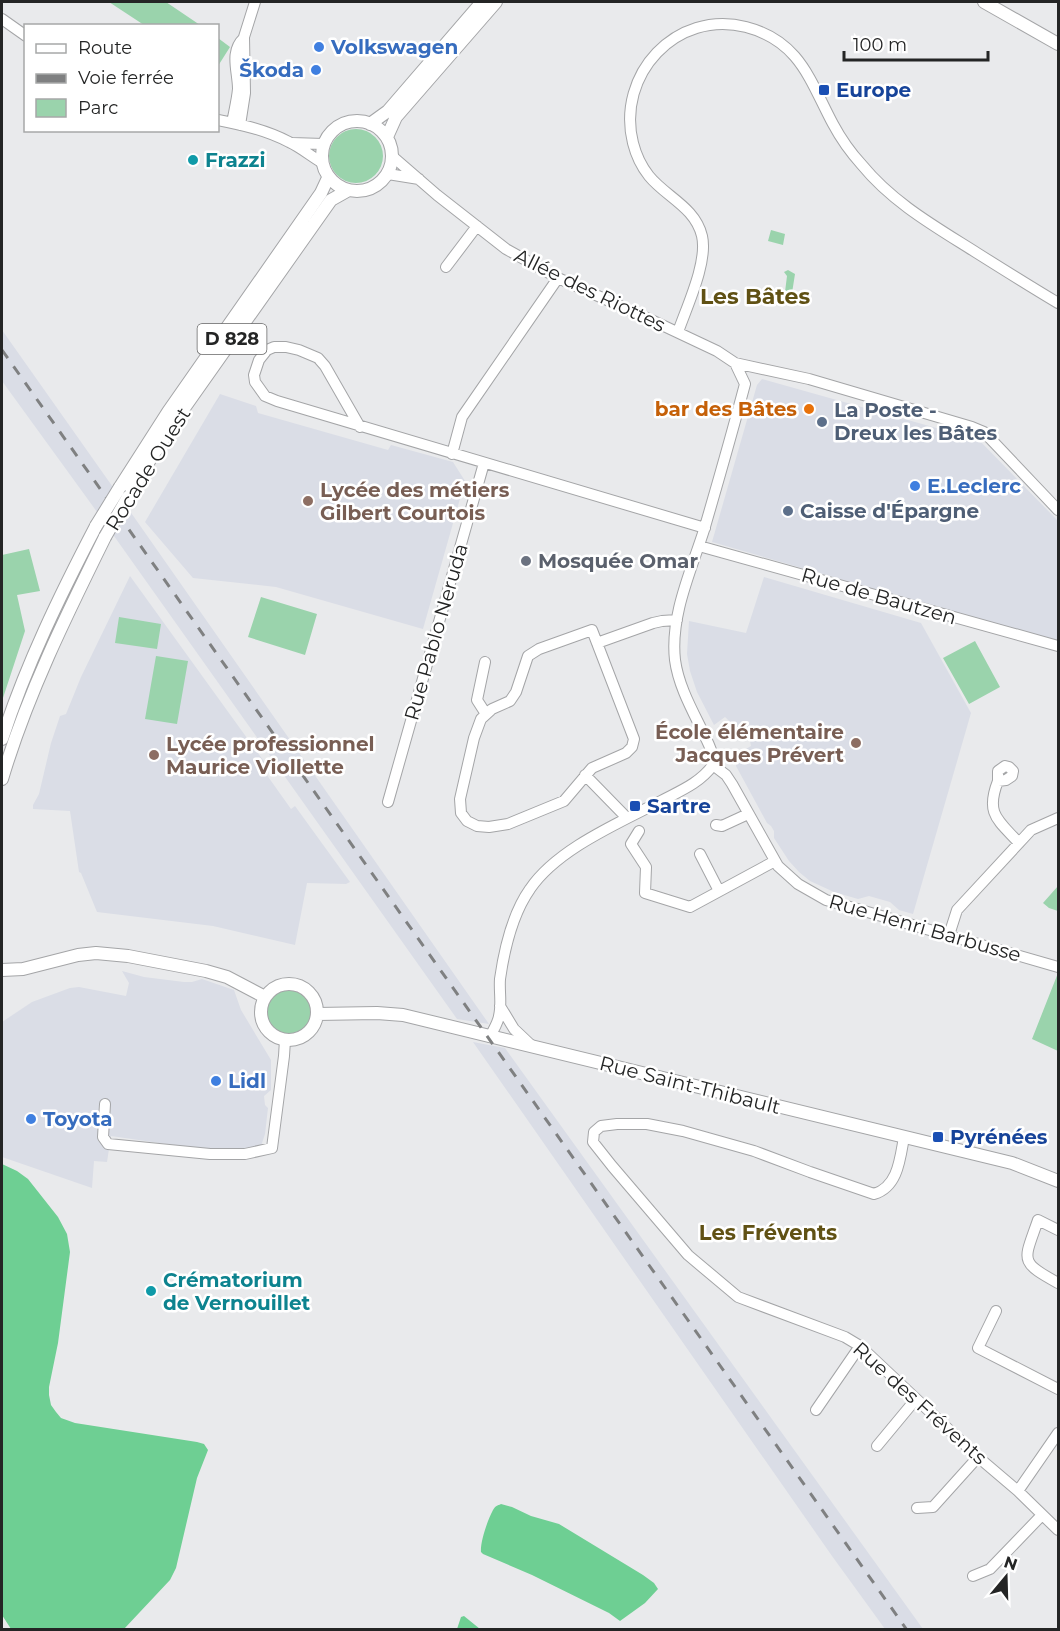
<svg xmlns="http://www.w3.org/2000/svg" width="1060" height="1631" viewBox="0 0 1060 1631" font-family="Montserrat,sans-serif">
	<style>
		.built { fill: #dadde6 }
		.green { fill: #9ad3ac }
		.forest { fill: #6ecf93 }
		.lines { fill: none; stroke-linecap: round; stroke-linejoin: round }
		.minor-casing { stroke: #a4a5a7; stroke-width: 12 }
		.major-casing { stroke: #a4a5a7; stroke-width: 14 }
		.minor { stroke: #fff; stroke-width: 10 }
		.major { stroke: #fff; stroke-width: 12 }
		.rail { stroke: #7f8081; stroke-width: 3; stroke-dasharray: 10 10; stroke-linecap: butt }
		.major-bridge-casing { stroke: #a4a5a7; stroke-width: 14; stroke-linecap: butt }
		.major-bridge { stroke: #fff; stroke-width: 12 }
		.shop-dot { fill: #3f7fe0; stroke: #fff; stroke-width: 2 }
		.transit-dot { fill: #1a4fb4; stroke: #fff; stroke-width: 2 }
		.culture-dot { fill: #0f9aa8; stroke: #fff; stroke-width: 2 }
		.food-dot { fill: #e8710a; stroke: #fff; stroke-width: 2 }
		.service-dot { fill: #5c6f8a; stroke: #fff; stroke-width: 2 }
		.education-dot { fill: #8d6e63; stroke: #fff; stroke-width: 2 }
		.worship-dot { fill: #6b7280; stroke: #fff; stroke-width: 2 }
		.labels { text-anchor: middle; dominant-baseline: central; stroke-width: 5; stroke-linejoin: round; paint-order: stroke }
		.shield { fill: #fff; stroke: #666; stroke-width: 1.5 }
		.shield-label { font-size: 18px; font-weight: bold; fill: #242525 }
		.shop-label { font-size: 20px; font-weight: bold; fill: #366cbe; stroke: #fff; text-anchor: start }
		.transit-label { font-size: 20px; font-weight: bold; fill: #164399; stroke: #fff; text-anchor: start }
		.culture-label { font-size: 20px; font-weight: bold; fill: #0d838f; stroke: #fff; text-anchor: start }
		.street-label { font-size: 20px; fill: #242525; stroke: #fff }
		.food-label { font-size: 20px; font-weight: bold; fill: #c56008; stroke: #fff; text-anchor: end }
		.service-label { font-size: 20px; font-weight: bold; fill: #4e5e75; stroke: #fff; text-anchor: start }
		.education-label { font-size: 20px; font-weight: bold; fill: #785e54; stroke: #fff; text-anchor: start }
		.worship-label { font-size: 20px; font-weight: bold; fill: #5b616d; stroke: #fff; text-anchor: start }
		.neighbourhood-label { font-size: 21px; font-weight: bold; fill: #605114; stroke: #fff }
		.quarter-label { font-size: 22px; font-weight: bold; fill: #605114; stroke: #fff }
	</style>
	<rect width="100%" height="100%" fill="#e9eaec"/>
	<path class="built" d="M2,330L134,517L489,1024L457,1019L92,505L2,381Z
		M762,379L979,440L1058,521V642L712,542L757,385Z
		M220,394L256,406L258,413L388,450L391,445L453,462L465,481L423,629L276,587L193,578L145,522Z
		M130,576L268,767L264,771L291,809L295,806L350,882L346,884L307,883L295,945L213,926L97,912L81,873L79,872L70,811L33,809V805L39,794L51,743L60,716L66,714L81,677Z
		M764,577L921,623L971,713L913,914L899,910L890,902L869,896L858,899L834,892L810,881L799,872L789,861L774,838V831L771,826L767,823L736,766L737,754L751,746L750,741L725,717L714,725L697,692L690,671L687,654L689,621L746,633Z
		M122,971L144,977L184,982H192L202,979L234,990L241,1010L271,1060V1090L264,1096L265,1105L268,1108L265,1134L261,1146L249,1156L111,1136L107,1162L94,1161L92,1188L2,1157V1022L32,1002L70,988L79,987L126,996L129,983Z
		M473,1042L505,1048L923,1629H885L832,1556Z"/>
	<path class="green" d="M109,2H166L200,25H144Z
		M218,38L230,47L218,66Z
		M329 156a27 27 0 1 1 54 0a27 27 0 1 1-54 0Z
		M771,230L785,234L783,245L768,241Z
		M788,270L795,274L792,293L785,292L787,276L784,272Z
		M29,549L40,591L17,595L25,631L2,701V555Z
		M261,597L317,614L305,655L248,637Z
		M119,617L161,624L157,649L115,643Z
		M975,641L1000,687L969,704L943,658Z
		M156,656L188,661L177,724L145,719Z
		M1058,886V911L1049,908L1043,903Z
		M1058,973V1051L1032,1039Z
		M267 1012a22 22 0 1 1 44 0a22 22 0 1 1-44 0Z"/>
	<path class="forest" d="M2,1164L17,1171L28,1179L58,1217L67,1234L70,1252L58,1343L49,1387V1395L51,1405L56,1412L61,1418L75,1423L197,1442L204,1444L208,1450L197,1478L176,1568L170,1580L124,1629H11L2,1615Z
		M501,1504L512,1507L531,1516L559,1524L643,1575L654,1583L658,1589L645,1603L620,1621L609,1613L532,1575L483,1554L481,1552C480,1542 488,1519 493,1510C496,1505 497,1506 501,1504Z
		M464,1616L480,1629H457L461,1617Z"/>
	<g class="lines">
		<g class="minor-casing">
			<path id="minor" d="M2,19L26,36
				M218,120C243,125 266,130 289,142C300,147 311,156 321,162
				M232,123C234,112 237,100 238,89C238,71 229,52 244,38
				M240,125L245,93L244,37L255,2
				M292,143L323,144
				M392,156L437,195L506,249L558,278L647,318L717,351L735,363L745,384C732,433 718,482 704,530C691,571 670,616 675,660C679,690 697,718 709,745L713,755V765C700,783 680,791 661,801C619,823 557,849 530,889C513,913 504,951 500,979C499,991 502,1004 499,1016C498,1023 493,1030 490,1037
				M388,174L419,179
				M446,267L477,226
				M678,332C687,306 708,262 702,236C695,207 666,197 649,176C641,166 636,155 633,143C616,75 676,9 746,27C800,41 810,81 833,124C841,139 851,153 862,165C893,203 936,227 977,253C1004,270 1031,287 1058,303
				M735,363L809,379L972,427L984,432L1058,510
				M360,427L325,366L318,358L299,350L286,347H274L267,350L259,360L254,375L255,382L265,396L277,401L705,528
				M452,454L462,417L558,278
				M699,546L1058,646
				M592,630L634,739L632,747L626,753L592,768L564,801L508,824L489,827L477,826L467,821L461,813L460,799L474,738L481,719L492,709L510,701L516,692L528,656L539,649Z
				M597,643L653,623L662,621L677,620
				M485,662L477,700L486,714
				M713,765L726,775L732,784L778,866L798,884L826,900L1058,967
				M585,775L627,818
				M998,781V771L1005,766L1009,767L1013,771L1012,776L1006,780L998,781C985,814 998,820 1019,843
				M388,802L484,463
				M716,825L722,826L748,814
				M639,831L631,844L646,867L645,893L690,907L775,861
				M700,854L719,891
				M949,935L957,910L1031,830L1058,818
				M500,1006L514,1029L533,1047
				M105,1104L103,1137L108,1144L210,1154H245L272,1148L284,1056L285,1040
				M904,1137C900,1159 898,1187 874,1194L810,1172L754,1151L683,1131L647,1124H617L601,1126L594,1132L593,1142L612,1166L688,1255L738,1297L845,1337L860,1346L978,1457L1018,1491L1058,1530
				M1058,1230L1038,1220C1024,1261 1018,1261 1058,1283
				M996,1311L978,1348L1058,1389
				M816,1410L860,1346
				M877,1446L916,1399
				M1018,1491L1058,1433
				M917,1508L933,1507L978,1457
				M973,1576L990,1569L1042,1515"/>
		</g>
		<g class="major-casing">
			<path id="major" d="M984,2L1058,44
				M322 156a35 35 0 1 1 70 0a35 35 0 1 1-70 0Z
				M370,124L388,111L482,2
				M387,137L396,117L496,2
				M120,487L168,412L321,193L328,178
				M128,497L151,458L182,411L295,251L331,200L347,191
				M2,739C26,665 60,595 96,526
				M2,779C27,695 66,616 105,537
				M2,970L23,969L78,955L96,953L128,956L206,971L227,977L265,997
				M261 1012a28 28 0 1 1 56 0a28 28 0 1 1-56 0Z
				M317,1014L377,1013L403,1015L1012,1163L1058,1181"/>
		</g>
		<use href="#minor" class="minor"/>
		<use href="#major" class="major"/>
		<path class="rail" d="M2,350L907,1630"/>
		<g class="major-bridge-casing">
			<path id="major-bridge" d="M96,526L120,487
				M105,537L128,497"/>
		</g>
		<use href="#major-bridge" class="major-bridge"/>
	</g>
	<g class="shop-dot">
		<circle cx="319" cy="47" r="6"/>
		<circle cx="316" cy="70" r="6"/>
		<circle cx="915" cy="486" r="6"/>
		<circle cx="216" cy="1081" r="6"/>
		<circle cx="31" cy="1119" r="6"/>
	</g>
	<g class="transit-dot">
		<rect x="818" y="84" width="12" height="12" rx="3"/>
		<rect x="629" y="800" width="12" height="12" rx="3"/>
		<rect x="932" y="1131" width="12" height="12" rx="3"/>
	</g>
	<g class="culture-dot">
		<circle cx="193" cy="160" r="6"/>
		<circle cx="151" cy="1291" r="6"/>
	</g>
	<circle class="food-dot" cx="809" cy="409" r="6"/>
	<g class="service-dot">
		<circle cx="822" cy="422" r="6"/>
		<circle cx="788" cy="511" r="6"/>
	</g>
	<g class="education-dot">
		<circle cx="308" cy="501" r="6"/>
		<circle cx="856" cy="743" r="6"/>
		<circle cx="154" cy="755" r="6"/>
	</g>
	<circle class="worship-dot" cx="526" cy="561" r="6"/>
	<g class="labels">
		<rect class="shield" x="197.5" y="324" width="69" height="30" rx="4.5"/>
		<g class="shield-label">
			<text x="232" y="339">D 828</text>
		</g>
		<g class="shop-label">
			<text x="331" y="47">Volkswagen</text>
			<text x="304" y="70" text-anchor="end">Škoda</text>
			<text x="927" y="486">E.Leclerc</text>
			<text x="228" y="1081">Lidl</text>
			<text x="43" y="1119">Toyota</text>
		</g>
		<g class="transit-label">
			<text x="836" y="90">Europe</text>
			<text x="647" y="806">Sartre</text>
			<text x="950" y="1137">Pyrénées</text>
		</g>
		<g class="culture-label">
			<text x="205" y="160">Frazzi</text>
			<text x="163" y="1280">Crématorium<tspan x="163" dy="23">de Vernouillet</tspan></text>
		</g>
		<g class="street-label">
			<text transform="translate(590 290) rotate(26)">Allée des Riottes</text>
			<text transform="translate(148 469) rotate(-58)">Rocade Ouest</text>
			<text transform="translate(879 596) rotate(16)">Rue de Bautzen</text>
			<text transform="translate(436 632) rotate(-74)">Rue Pablo Neruda</text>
			<text transform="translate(925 928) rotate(16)">Rue Henri Barbusse</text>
			<text transform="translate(690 1085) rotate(14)">Rue Saint-Thibault</text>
			<text transform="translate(920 1403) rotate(42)">Rue des Frévents</text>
		</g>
		<g class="food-label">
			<text x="797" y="409">bar des Bâtes</text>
		</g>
		<g class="service-label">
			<text x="834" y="410">La Poste -<tspan x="834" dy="23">Dreux les Bâtes</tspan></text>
			<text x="800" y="511">Caisse d'Épargne</text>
		</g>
		<g class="education-label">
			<text x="320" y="490">Lycée des métiers<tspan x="320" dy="23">Gilbert Courtois</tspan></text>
			<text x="844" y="732" text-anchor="end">École élémentaire<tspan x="844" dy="23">Jacques Prévert</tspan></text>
			<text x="166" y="744">Lycée professionnel<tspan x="166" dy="23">Maurice Viollette</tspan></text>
		</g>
		<g class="worship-label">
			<text x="538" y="561">Mosquée Omar</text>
		</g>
		<g class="neighbourhood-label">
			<text x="768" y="1232">Les Frévents</text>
		</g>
		<g class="quarter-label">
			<text x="755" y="296">Les Bâtes</text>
		</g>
	</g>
	<rect width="1060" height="1631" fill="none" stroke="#242525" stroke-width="6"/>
	<rect x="24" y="24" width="195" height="108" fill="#ffffff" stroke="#a7a8a8" stroke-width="1.5"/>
	<rect x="36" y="44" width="30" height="9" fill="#ffffff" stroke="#a7a8a8" stroke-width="1.5"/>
	<text x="78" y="54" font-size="18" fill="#242525">Route</text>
	<rect x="36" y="74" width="30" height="9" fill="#7f8081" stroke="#a7a8a8" stroke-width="1.5"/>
	<text x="78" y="84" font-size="18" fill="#242525">Voie ferrée</text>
	<rect x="36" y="99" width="30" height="18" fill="#9ad3ac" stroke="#a7a8a8" stroke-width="1.5"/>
	<text x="78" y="114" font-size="18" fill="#242525">Parc</text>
	<g transform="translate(1006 1577) rotate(19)" stroke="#ffffff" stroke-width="4.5" paint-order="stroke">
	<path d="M0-4.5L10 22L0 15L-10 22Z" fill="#242525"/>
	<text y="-9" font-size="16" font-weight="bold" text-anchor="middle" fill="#242525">N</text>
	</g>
	<path d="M844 51v9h144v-9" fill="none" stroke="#242525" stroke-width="3"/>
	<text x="853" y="51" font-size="18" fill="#242525" stroke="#ffffff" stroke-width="4.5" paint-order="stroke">100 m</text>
</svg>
